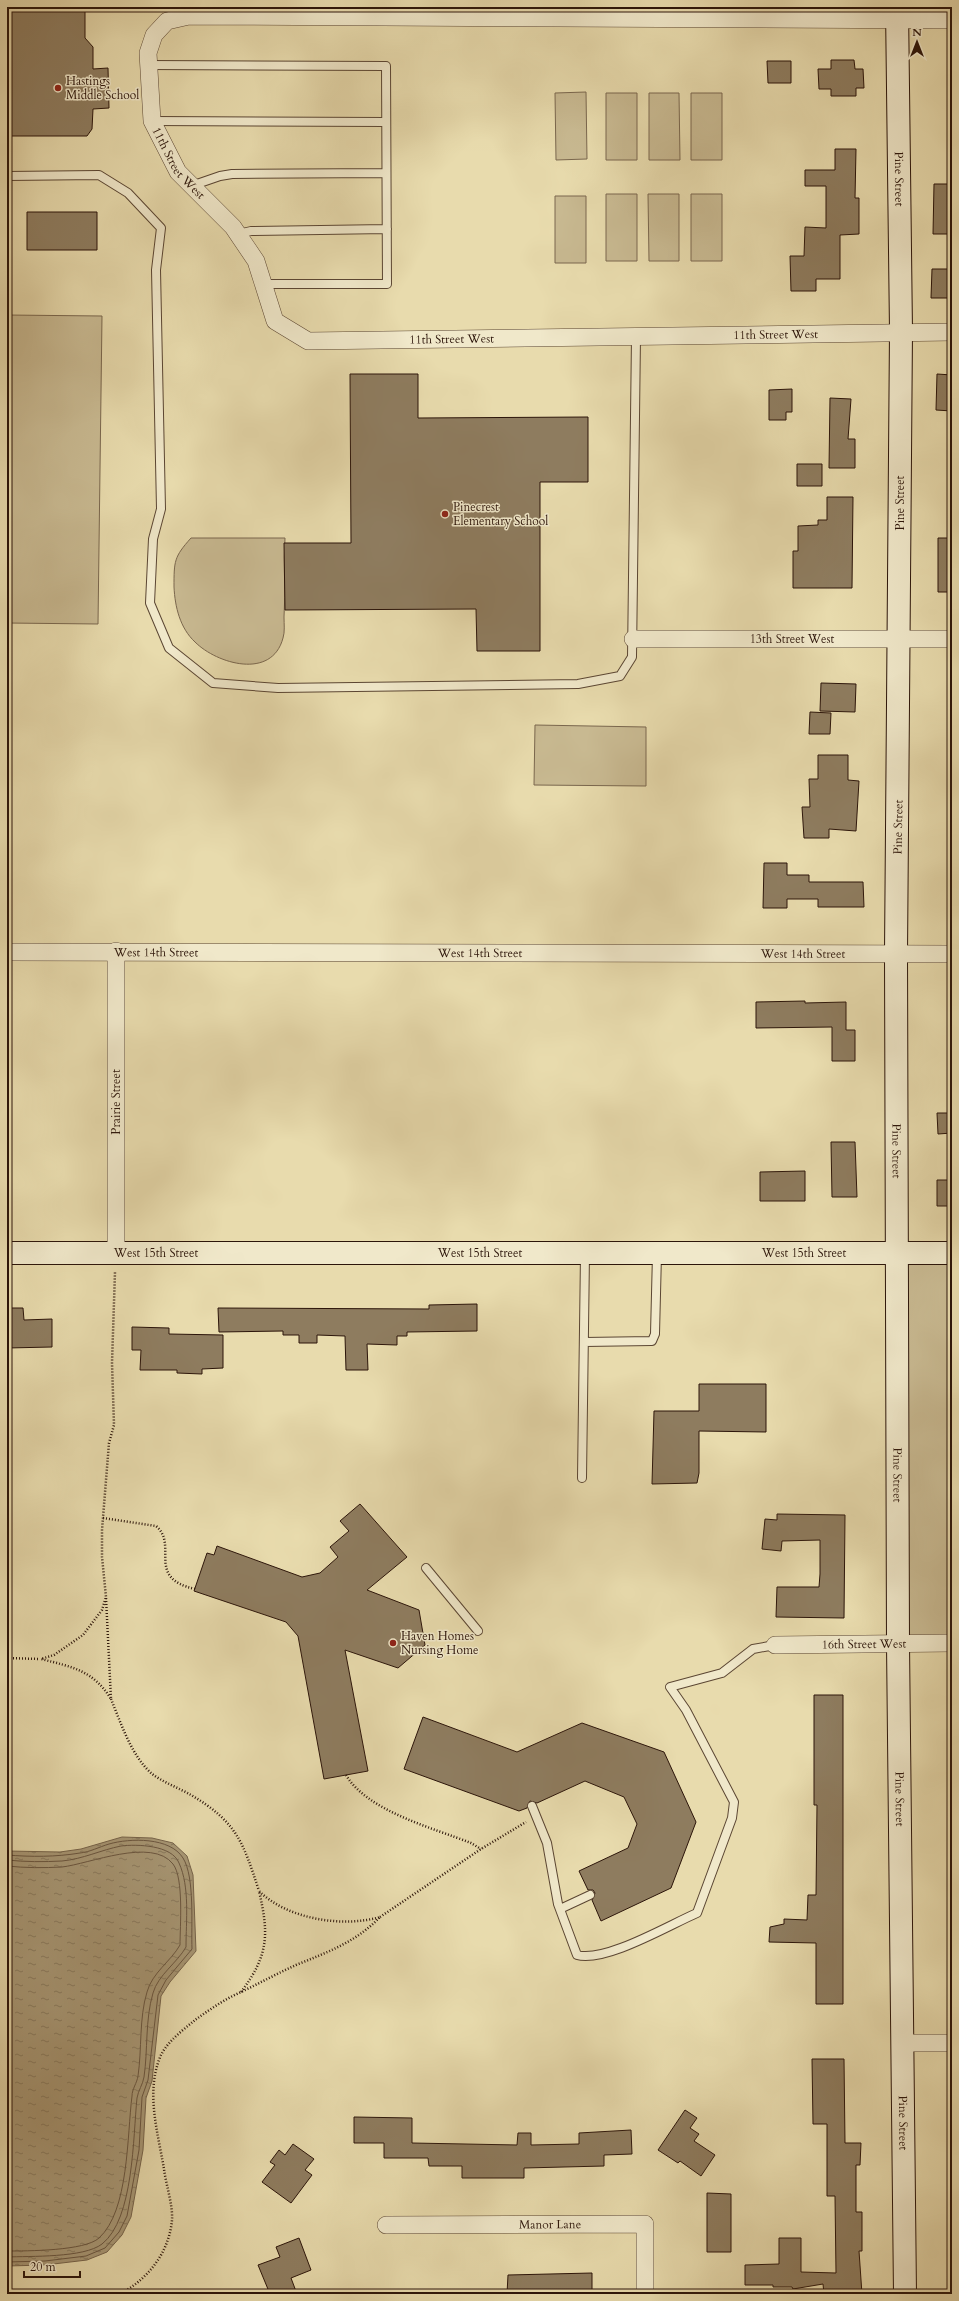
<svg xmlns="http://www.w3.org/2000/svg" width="959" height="2301" viewBox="0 0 959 2301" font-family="Cardo,serif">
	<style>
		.green { fill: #c8b991; stroke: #7a674e }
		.water { fill: url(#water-ripples); stroke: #76644b }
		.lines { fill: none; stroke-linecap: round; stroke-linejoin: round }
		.shore { stroke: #6a5640; stroke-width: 1 }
		.building { fill: #8e7c5f; stroke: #2c150a }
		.lane-casing { stroke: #5b4633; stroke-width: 10 }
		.street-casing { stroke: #5b4633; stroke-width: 18 }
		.secondary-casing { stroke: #2c150a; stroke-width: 24 }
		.path { stroke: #2c150a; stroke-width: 2.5; stroke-dasharray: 1 2; stroke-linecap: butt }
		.lane { stroke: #f0e8ca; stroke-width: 8 }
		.street { stroke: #f0e8ca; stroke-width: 17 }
		.secondary { stroke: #f0e8ca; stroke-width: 22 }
		.poi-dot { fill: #8f2418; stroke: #f0e8ca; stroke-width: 1.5 }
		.labels { text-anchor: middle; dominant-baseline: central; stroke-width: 3; stroke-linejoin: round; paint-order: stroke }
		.poi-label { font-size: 12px; fill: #2c150a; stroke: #f0e8ca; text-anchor: start }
		.street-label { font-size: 12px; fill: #2c150a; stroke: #f0e8ca }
	</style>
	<defs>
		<pattern id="water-ripples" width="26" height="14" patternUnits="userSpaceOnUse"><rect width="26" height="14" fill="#a89876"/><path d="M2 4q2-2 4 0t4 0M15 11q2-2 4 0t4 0" fill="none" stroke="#897b5f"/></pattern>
	</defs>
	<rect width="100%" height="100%" fill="#e8dbad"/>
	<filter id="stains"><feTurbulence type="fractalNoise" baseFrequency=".005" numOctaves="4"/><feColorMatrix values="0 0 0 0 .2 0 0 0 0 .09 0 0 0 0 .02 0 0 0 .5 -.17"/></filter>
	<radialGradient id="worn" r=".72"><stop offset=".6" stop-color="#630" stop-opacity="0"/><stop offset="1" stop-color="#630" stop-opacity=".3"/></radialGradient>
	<path class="green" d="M586,92L587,159L556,160L555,93Z
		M606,93H637V160H606Z
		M649,93H679L680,160H649Z
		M691,93H722V160H691Z
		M606,194H637V261H606Z
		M648,194H679V261H649Z
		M691,194H722V261H691Z
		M555,196H586V263H555Z
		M7,315L102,316L98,624L7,623Z
		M191,538H285C283,564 286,591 284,617C284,624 285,632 283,638C272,680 217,664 195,642C180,628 175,607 174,587C174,561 174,557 191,538Z
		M535,725L646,727V786L534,785Z
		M898,1253H952V1643L898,1644Z"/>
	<path class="water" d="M122,1837L152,1838L173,1843L187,1856L193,1875L196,1951L170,1982L161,1996L152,2081L146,2098L143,2150L131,2217L122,2235L107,2252L87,2260L45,2265L7,2266V1851L60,1852L81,1849Z"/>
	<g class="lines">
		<path class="shore" d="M7,1855C31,1857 56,1857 80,1853C90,1852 99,1847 109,1844C130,1838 170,1837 183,1858C195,1877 191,1926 192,1949L166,1980L158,1995L148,2080L142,2097L139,2150L127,2216L119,2232L105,2248L86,2256L45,2261L7,2262
			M7,1860C25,1862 44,1862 62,1861C83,1859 101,1850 121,1846C137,1844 172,1845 179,1863C190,1887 186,1921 186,1947C177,1963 158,1975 153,1993C145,2020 148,2050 144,2077C143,2084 138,2091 137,2098C133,2136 134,2219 102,2244C84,2258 30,2256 7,2257
			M7,1866C25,1868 44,1868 62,1867C89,1864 152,1837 173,1864C184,1878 180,1927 180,1945C171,1961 152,1973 147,1992C139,2018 142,2049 138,2076C137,2083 132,2089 132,2096C127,2135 129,2211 99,2238C85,2251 27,2251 7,2251"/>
	</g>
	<path class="building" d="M7,7H85V38L93,47V69L108,68L109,108L93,109L92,129L87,136H7Z
		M831,60H854L855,69H863L864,88H856V96H831V89H819L818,69H831Z
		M767,61H791V83H768Z
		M835,149H856L855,198H859V234L840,235V279H816V291H791L790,256H804L805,227L826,228V186H805V170H835Z
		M934,184H952V234H933Z
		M27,212H97V250H27Z
		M932,269H952V298H931Z
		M350,374H418V418L588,417V482H540V651H477L476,609L285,610L284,543H351Z
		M937,374L952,375V411L936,410Z
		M792,389V412H786V420H769V390Z
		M830,398L851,399L848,439H855V468H829Z
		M797,464H822V486H797Z
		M827,497H853L852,588H793V551H798V526L818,525V520H827Z
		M938,538H952V592H938Z
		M821,683L856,684L855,712L820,711Z
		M810,712L831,713L830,734H809Z
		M818,755H848V780L859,781L856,831L829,829V838H804L802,807H810L809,779H818Z
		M764,863H787V875H809V882H863L864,907H818V899H787V908H763Z
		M805,1001V1003L846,1002V1030H855V1061H832V1027L756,1028V1002Z
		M937,1113H952V1133L938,1134Z
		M831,1142H855L857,1197H832Z
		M805,1171V1201H760V1172Z
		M937,1180H952V1206H937Z
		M477,1304V1331L407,1332V1336H397V1345L367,1344L368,1370H346L345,1336L317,1335V1343H299V1335H283V1331L219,1332L218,1308L429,1309V1305Z
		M7,1308H23L24,1320L52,1319V1347L7,1348Z
		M132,1327L169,1328V1334L223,1335V1368L202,1369V1374L177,1373V1370H140L141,1350H132Z
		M699,1384H766V1432L699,1431V1473L697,1483L652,1484L654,1411H699Z
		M360,1504L407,1557L367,1590L419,1610L425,1645L398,1668L345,1650L368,1771L324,1779L298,1636L286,1622L194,1591L207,1553L214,1555L217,1546L302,1577L320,1573L338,1557L330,1547L349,1531L340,1521Z
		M777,1514L845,1515L844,1618L776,1617L777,1587H819L820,1574V1540L782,1541L781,1551L762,1549L765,1519L777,1520Z
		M814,1695H843V2004H816V1943L769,1942L770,1927L784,1924V1919L807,1920L808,1895H816L817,1805H814Z
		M423,1717L517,1752L582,1723L664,1752L696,1822L671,1888L601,1921L592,1900L595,1893L593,1890H588L579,1871L628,1848L637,1824L624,1797L585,1781L537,1803L530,1801L527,1808L519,1811L404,1769Z
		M812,2059H844L845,2143H861L860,2165H856V2212H862V2251H859L862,2294H824L823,2284L793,2289L792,2287H773V2285H745V2265L779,2264V2238H801V2272L836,2273L835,2196H827V2124H813Z
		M685,2110L697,2118L690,2128L699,2134L694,2141L715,2155L701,2176L680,2161L678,2163L658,2150Z
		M354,2117L412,2118V2143L517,2145L518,2133H531V2145L579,2144V2133L631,2130L632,2154L604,2155V2166L524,2168V2178H462V2166H429L428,2158H384V2143H354Z
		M293,2144L314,2159L305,2170L312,2175L291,2203L262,2182L275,2165L270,2162L279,2150L285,2155Z
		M707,2193L731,2194V2252H707Z
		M299,2238L311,2270L291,2278L297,2294H270L258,2265L280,2257L276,2247Z
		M592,2273V2294H507L508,2275Z"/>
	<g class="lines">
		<g class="lane-casing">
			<path id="lane" d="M148,65L386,66L387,284H263
				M152,121L386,122
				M7,176L99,175L128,193L161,228L156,270L161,509L153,539L150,603L169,648L213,683L278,688L578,684L620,676L632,657L636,337
				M191,186L220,176L232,174L386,173
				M238,234L251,231L387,229
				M584,1342L652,1341L655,1334L657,1254
				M582,1478L585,1254
				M426,1568L478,1631
				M532,1806L547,1843L558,1904L577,1955C605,1963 669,1925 697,1913L732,1818L734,1802L686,1710L670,1687L722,1673L753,1649L775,1645
				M560,1909L590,1895"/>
		</g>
		<g class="street-casing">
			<g id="street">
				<path id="s1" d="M952,20L189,16L167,21L154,35L148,53L152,121L178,172L233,227L256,261L275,321L308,341L952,332"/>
				<path id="s2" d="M633,639H952"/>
				<path d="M116,951V1253"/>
				<path id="s3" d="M7,952L952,954"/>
				<path id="s4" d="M775,1645L952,1643"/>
				<path d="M902,2043H952"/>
				<path id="s5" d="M386,2225L645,2224V2294"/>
			</g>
		</g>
		<g class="secondary-casing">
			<g id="secondary">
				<path id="s6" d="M897,7L901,331L896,954L898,1644L905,2294"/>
				<path id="s7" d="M7,1253H952"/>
			</g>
		</g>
		<path class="path" d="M103,1518L156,1526C179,1545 145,1578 195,1589
			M106,1598L111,1699C93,1670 72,1667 41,1659L54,1655L83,1635L102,1610L106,1597L102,1557V1530L109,1443L114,1425L112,1363L115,1272
			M7,1658L40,1659
			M111,1699C121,1723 131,1755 151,1773C162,1782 179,1788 191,1795C237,1822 243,1842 259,1891
			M346,1775C367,1811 433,1828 471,1843L481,1849
			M380,1917L481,1849L526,1822
			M120,2294C148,2279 169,2253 172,2220C173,2205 166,2185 164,2169C158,2133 145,2091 161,2055C168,2041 183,2030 195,2020C209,2010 225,1999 241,1992C260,1983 278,1973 296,1965C328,1952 356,1942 380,1917C343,1928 287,1919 259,1891C269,1934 269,1955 241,1992"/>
		<use href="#lane" class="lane"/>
		<use href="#street" class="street"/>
		<use href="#secondary" class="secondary"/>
	</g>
	<g class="poi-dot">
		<circle cx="58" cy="88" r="4"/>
		<circle cx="445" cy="514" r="4"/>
		<circle cx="393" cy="1643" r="4"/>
	</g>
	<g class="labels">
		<g class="poi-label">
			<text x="66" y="81">Hastings<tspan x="66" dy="14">Middle School</tspan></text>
			<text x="453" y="507">Pinecrest<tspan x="453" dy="14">Elementary School</tspan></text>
			<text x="401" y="1636">Haven Homes<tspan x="401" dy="14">Nursing Home</tspan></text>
		</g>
		<g class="street-label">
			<text stroke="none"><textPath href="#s1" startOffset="942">11th Street West</textPath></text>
			<text stroke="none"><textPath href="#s6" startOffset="172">Pine Street</textPath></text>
			<text stroke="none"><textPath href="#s1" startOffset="1637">11th Street West</textPath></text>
			<text stroke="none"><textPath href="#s1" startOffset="1313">11th Street West</textPath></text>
			<text transform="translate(900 503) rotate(-90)">Pine Street</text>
			<text stroke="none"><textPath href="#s2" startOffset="159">13th Street West</textPath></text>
			<text transform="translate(898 827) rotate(-89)">Pine Street</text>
			<text stroke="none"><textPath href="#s3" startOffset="149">West 14th Street</textPath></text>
			<text stroke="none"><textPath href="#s3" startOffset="473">West 14th Street</textPath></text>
			<text stroke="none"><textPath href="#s3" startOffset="796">West 14th Street</textPath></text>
			<text transform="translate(116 1102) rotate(-90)">Prairie Street</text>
			<text stroke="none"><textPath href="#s6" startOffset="1144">Pine Street</textPath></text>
			<text stroke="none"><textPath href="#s7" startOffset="149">West 15th Street</textPath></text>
			<text stroke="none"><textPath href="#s7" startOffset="473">West 15th Street</textPath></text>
			<text stroke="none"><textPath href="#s7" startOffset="797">West 15th Street</textPath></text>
			<text stroke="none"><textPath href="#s6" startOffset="1468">Pine Street</textPath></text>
			<text stroke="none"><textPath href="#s4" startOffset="89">16th Street West</textPath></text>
			<text stroke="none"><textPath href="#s6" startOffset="1792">Pine Street</textPath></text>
			<text stroke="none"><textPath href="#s6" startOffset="2116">Pine Street</textPath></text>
			<text stroke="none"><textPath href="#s5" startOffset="164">Manor Lane</textPath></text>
		</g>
	</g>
	<rect width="959" height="2301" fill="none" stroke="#e8dbad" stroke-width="24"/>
	<rect x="8" y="8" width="943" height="2285" fill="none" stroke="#2c150a" stroke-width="2"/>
	<rect x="12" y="12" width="935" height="2277" fill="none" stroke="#2c150a"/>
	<g transform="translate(917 42)" stroke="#f0e8ca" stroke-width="3" paint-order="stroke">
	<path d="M0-3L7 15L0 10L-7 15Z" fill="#2c150a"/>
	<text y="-6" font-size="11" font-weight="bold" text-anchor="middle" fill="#2c150a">N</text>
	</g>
	<path d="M24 2271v6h56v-6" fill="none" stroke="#2c150a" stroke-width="2"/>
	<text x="30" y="2271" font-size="12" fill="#2c150a" stroke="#f0e8ca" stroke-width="3" paint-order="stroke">20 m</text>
	<rect width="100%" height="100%" filter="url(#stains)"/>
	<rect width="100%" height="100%" fill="url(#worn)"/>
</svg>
